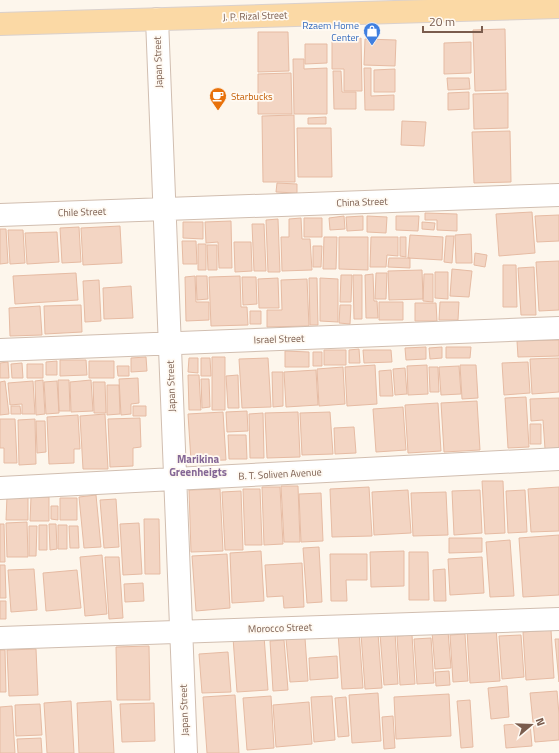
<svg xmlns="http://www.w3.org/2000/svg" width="559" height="753" viewBox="0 0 559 753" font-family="'Titillium Web',sans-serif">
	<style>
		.building { fill: #f3d5c3; stroke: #e6bba3 }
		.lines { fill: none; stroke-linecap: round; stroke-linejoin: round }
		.minor-casing { stroke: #d1beb0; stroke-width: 24 }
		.major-casing { stroke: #dad1cd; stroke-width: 24 }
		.minor { stroke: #fff; stroke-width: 22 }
		.major { stroke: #fbd9a5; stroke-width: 22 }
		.labels { text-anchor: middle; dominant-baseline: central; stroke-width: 3.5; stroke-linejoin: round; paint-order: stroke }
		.street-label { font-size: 10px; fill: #7a5c4d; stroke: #fffaf3 }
		.shop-label { font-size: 10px; fill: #366cbe; stroke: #fffaf3; text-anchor: end }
		.food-label { font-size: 10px; fill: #c56008; stroke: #fffaf3; text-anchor: start }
		.neighbourhood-label { font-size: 11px; font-weight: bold; fill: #846695; stroke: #fffaf3 }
	</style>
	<rect width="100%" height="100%" fill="#fdf6ec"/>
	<path class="building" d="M505,29L506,90L475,91L473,30Z
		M258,32H288L289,71L258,72Z
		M361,38L362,91H344V69H332V39Z
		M365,39L396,40L395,66L364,65Z
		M471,42V73L444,74V43Z
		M305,44H327V63L305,64Z
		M293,59H304V69L327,68V114H294Z
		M364,68H371V96L394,95V110H365Z
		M395,69V92H374V70Z
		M333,71H341L342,92H356V109H334Z
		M291,73L292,114H258V74Z
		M447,78H469L470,89L448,90Z
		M469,92V109L448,110V93Z
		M508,93V128L474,129L473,94Z
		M294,115L295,182H263L262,116Z
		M326,117V124H308V118Z
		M402,121L426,122L424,146L401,145Z
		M297,128H331L332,177H298Z
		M510,131L511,182L474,183L472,132Z
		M277,183L297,184V193L276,192Z
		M532,212L535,253L499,256L496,214Z
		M425,213L457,214V231L437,230V220H425Z
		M559,215V241L537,242L535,216Z
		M344,216L345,229L330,230L329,218Z
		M363,216V230L347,231L346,217Z
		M367,216L387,217L386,233L367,232Z
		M396,216H419L418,231L396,230Z
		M301,218L302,239H310L312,270L282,271L281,237H289V219Z
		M304,218H322V237H304Z
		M278,219L280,272H268L266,220Z
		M231,221L232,268H219L218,242L206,243L205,222Z
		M183,222H203V239L183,238Z
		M422,222L435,223L434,230L422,229Z
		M252,224H264L266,271H254Z
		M120,226L122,263L83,265L81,228Z
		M79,227L81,262L62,263L60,228Z
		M0,229H6L8,263L0,264Z
		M8,230H23L25,263L10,264Z
		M57,232L59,262L27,264L25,233Z
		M471,234L472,263H456L455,235Z
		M410,235L443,237L442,260L408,258Z
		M446,236H454L452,263L444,262Z
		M324,237H337L336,269H323Z
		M339,237H368V270L339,269Z
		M371,237H398V256L387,255L386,267H370Z
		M400,237H406V257L400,256Z
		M182,241H196L197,264H183Z
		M234,242H251L252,271L235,272Z
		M198,244H206V270H198Z
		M207,245H217V270H208Z
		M313,246H322L321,267H313Z
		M475,253L487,255L485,267L474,265Z
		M389,258H410V268L388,267Z
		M559,261V310L539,311L536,262Z
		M503,265H516L517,307H503Z
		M534,267L536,315H521L518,268Z
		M452,269L472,271L469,297L450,296Z
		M422,270L423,299L389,300L388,271Z
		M435,272H448V299L435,298Z
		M76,273L78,300L15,304L13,276Z
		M376,273H387L386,299H375Z
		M373,274L374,301H377L378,318H366L365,275Z
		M424,274H433V302L423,301Z
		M341,275H352L351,302H340Z
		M353,275H362V319H354Z
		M195,276L196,302H209V320L186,321L185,277Z
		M196,276H207L208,299L197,300Z
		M240,276L241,307H247L248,325L211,326L209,277Z
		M242,277H256L257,304L243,305Z
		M278,278L279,308H259L258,279Z
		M309,278H317L318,325H310Z
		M320,278L338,279V322L320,321Z
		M307,279L309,326L267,327V310H282L281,280Z
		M99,280L101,321L85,322L83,281Z
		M131,286L133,318L104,319L103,288Z
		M379,302H403V320H379Z
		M440,302H459L458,320H439Z
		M415,303H436L437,321H415Z
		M81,305L82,332L45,334L44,306Z
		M340,305H351L350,324L339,323Z
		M40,306L42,335L10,336L9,308Z
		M250,311H261V324H250Z
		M559,340V356L518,357L517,341Z
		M426,347V359L406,360L405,348Z
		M442,347V358L430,359L429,348Z
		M446,347H471L470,358H446Z
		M359,349L360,363H349V350Z
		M324,350H346V365H324Z
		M363,350H391L392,362L364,363Z
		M285,351L309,352V367H285Z
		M313,352H322V366H313Z
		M146,357L147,371L131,372V358Z
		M212,357H225V410H212Z
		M189,358H198V373L188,372Z
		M201,358H210L211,376H201Z
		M268,358L271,407L242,408L239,359Z
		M559,358V392L532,394L530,359Z
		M60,360H86L87,375L60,376Z
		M57,361V375H46V362Z
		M89,361H114V378H89Z
		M8,362L9,378H0V363Z
		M528,362L530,393L504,395L502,363Z
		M22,363L23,378H12L11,364Z
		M27,364H43V378H27Z
		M375,365L377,404L347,406L345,367Z
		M427,365L428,394L408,395L407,366Z
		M460,365H476L478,398L462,399Z
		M117,366H129V376H118Z
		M459,366L461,394L441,395L439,367Z
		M343,367L345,404L319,406L317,369Z
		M429,367H438L439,392H430Z
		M405,368L407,394L395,395L393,369Z
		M316,370L318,405L286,407L284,372Z
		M391,370L393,396H380L379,371Z
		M272,372H283V406L273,407Z
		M188,375H199L201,410H189Z
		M238,375L239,408H228L226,376Z
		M138,378L139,403L131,404V414L121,415L119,379Z
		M201,379H209L210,407L202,408Z
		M43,380L45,414L36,415L35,381Z
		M58,380H69L70,411H59Z
		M91,380L93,411L71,412L70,382Z
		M5,381L9,414L0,415V382Z
		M33,381L35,414H22V404L10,405L8,383Z
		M57,381L59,413L46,414L44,382Z
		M93,382H105L106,413H94Z
		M107,385H119L120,414L107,415Z
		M526,397L529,447L508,448L505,398Z
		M559,398V448L545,449L543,420L531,421L530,399Z
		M477,401L480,450L444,452L441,403Z
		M438,403L441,451L408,453L405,405Z
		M11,406H20L21,414H11Z
		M133,406H146V416H133Z
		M403,407L406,450L376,452L373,409Z
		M247,411L248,431L227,432L226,412Z
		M223,412L226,460L191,461L188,414Z
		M298,412L300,457L267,458L265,413Z
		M330,412L333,454L302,455L300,413Z
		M263,413L264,458H250L249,414Z
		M105,414L108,469H83L80,416Z
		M78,415L80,449H74V463L49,464L47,417Z
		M140,418L141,447L133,448V466L110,467L108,419Z
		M0,419H15L17,463H4V448H0Z
		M35,419L36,464L19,465L18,420Z
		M36,421H45L46,452L37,453Z
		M530,424H541V444H530Z
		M354,427L356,453L335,454L334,428Z
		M228,435H246L247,459H229Z
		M482,481H503L505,533L485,534Z
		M281,486H298L300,542H284Z
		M262,487H280L283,544L264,545Z
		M369,487L372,536L332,537L330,489Z
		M559,487V531L531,532L528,489Z
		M220,489L223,551L191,552L189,490Z
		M243,489H260L262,545H245Z
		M408,490L411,533L374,535L372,492Z
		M480,490L482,533L454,535L452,491Z
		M525,490L527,532L508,533L506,491Z
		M241,491L243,550H225L222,492Z
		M446,492L448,535L413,536L411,493Z
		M321,493L323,541L301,542L299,494Z
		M96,495L101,547L84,548L79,497Z
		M7,496L28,497V520H6Z
		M31,497H49V521H30Z
		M60,498H77V520H60Z
		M116,499L119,547L104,548L100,500Z
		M51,506H58V520L51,519Z
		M144,519H159L160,574H145Z
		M27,522L28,557H7L6,523Z
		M139,523L142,574L123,575L120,524Z
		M0,524H4L5,562H0Z
		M49,524H56L57,549L50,550Z
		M39,525H47V550H39Z
		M58,525H67V549H58Z
		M29,526H37L36,556H29Z
		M69,526H78L79,548H70Z
		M559,535V595L523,597L519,538Z
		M449,538H482V552L449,553Z
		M510,540L514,596L490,597L486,542Z
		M319,547L322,602L307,603L303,548Z
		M261,551L264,601L232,603L230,553Z
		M404,551V586L371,587L370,552Z
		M409,552H428L429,600H409Z
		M227,554L230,608L196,611L192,556Z
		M330,554H367V580H346L347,601H331Z
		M102,555L107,614L85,616L80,557Z
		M105,557H119L123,618L109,619Z
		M482,557L484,593L450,595L448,559Z
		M302,563L304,607L284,608L283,596L267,597L265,565Z
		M0,565H5L6,598H0Z
		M34,569L37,610L11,612L8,570Z
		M445,569L446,601H434L433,570Z
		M77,570L81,608L46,611L43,573Z
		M143,583L144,601L125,602L124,584Z
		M0,601H6V619H0Z
		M496,628L500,681L470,683L467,630Z
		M551,630L554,678L526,680L523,632Z
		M359,631L363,688L342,689L338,633Z
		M448,631L451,668L435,669L432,632Z
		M395,632L398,684L384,685L380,634Z
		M378,633L382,688L365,689L361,634Z
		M465,634L468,681L453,682L450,635Z
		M412,635L415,684L400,685L397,636Z
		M521,635L524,677L502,679L499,636Z
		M264,636L268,690L237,692L233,638Z
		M305,638L308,681L290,682L286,639Z
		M431,638L434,683L417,684L414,639Z
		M555,639H559V682Z
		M284,640L288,690L273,691L270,641Z
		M149,646L150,700H117L116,647Z
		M36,649L38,695L9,696L7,650Z
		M0,650H5L6,692H0Z
		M228,652L231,692L202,693L199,654Z
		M337,656L338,678L310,680L309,658Z
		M449,671L450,685L436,686L435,672Z
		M507,686L509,717L491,719L488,688Z
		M557,691L559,714V740L535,742L530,693Z
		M378,693L381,741L352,743L349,695Z
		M449,694L451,736L396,739L394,697Z
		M235,695L239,753H207L203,697Z
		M271,696L274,748L247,750L243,698Z
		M332,696L335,740L314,742L311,697Z
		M346,697L349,736L338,737L335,698Z
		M470,700L473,747L461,748L457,701Z
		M71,701L74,753H47L44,703Z
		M111,701L114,753H79L77,703Z
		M309,702L312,744L276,747L273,705Z
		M154,703L155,741L122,742L120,704Z
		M40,704L42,735L16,736L15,705Z
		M12,706L15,753H0V707Z
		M393,716L395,748L384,749L382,717Z
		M530,723L532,746L506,748L504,725Z
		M41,738L42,753H18L17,739Z"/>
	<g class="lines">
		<g class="minor-casing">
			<path id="minor" d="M157,19L186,753
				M0,215L559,195
				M0,350L559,328
				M0,488L559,459
				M0,638L559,619"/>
		</g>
		<g class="major-casing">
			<path id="major" d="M0,24L559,7"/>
		</g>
		<use href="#minor" class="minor"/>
		<use href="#major" class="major"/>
	</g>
	<defs>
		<g id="shop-pin" transform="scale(0.9)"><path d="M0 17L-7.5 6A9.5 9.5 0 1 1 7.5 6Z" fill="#3f7fe0" stroke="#fffaf3"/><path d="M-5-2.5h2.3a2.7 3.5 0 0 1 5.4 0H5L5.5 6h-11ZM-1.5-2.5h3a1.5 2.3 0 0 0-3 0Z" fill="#fff"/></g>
		<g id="cafe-pin" transform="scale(0.9)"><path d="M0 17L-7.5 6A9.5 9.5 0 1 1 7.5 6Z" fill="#e8710a" stroke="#fffaf3"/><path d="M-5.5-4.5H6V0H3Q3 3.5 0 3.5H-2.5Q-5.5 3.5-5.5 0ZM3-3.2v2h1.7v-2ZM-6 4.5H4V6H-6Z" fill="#fff"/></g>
	</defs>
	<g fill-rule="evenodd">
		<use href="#shop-pin" x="372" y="31"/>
		<use href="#cafe-pin" x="218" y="96"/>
	</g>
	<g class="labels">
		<g class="street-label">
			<text transform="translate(255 16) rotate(-2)">J. P. Rizal Street</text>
			<text transform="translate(158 62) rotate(-92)">Japan Street</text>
			<text transform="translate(362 202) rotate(-2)">China Street</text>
			<text transform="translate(82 212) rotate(-2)">Chile Street</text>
			<text transform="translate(279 339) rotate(-2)">Israel Street</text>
			<text transform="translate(171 386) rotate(-92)">Japan Street</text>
			<text transform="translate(280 474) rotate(-3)">B. T. Soliven Avenue</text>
			<text transform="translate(280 628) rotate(-2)">Morocco Street</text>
			<text transform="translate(184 710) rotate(-92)">Japan Street</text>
		</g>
		<g class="shop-label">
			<text x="359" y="25">Rzaem Home<tspan x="359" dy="12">Center</tspan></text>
		</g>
		<g class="food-label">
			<text x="231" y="96">Starbucks</text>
		</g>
		<g class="neighbourhood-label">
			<text x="198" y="459">Marikina<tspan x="198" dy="13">Greenheigts</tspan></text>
		</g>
	</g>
	<g transform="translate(531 725) rotate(71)" stroke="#fffaf3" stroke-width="3" paint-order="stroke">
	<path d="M0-3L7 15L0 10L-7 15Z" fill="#7a5c4d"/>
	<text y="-6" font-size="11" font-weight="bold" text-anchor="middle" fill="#7a5c4d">N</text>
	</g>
	<path d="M423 26v6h59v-6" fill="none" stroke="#7a5c4d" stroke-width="2"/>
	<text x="429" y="26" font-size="12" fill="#7a5c4d" stroke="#fffaf3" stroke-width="3" paint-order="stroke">20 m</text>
</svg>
